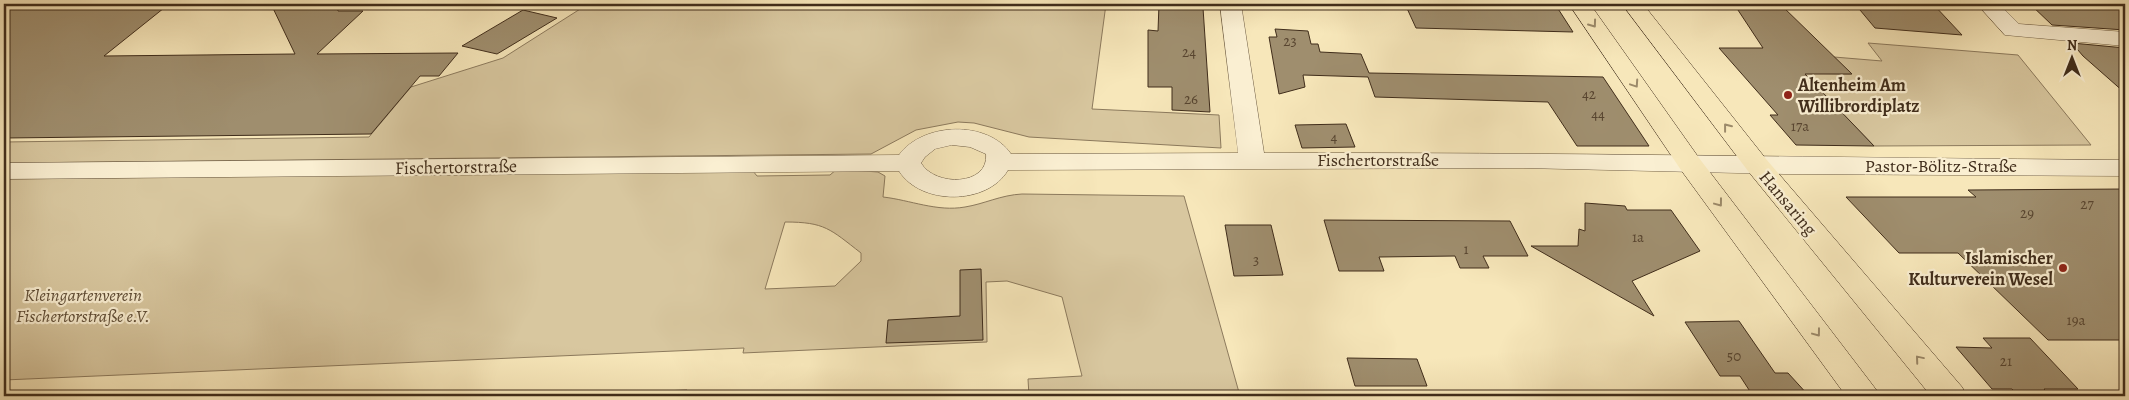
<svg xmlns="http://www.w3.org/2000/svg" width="2129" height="400" viewBox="0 0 2129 400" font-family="Alegreya,serif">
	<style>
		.green { fill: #d8c79f; stroke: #8c7a5d; fill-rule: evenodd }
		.water { fill: #b9a884; stroke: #89775a }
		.building { fill: #9f8e6e; stroke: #402d1b }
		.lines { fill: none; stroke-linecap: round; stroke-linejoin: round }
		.minor-casing { stroke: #6e5c43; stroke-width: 1 }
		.major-casing { stroke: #402d1b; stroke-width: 1 }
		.minor { fill: #faefd2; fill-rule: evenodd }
		.major { fill: #f7e7ba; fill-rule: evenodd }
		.oneway { stroke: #9c8a6a }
		.poi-dot { fill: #8f2418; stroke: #faefd2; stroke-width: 2 }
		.labels { text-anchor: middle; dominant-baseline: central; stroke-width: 4.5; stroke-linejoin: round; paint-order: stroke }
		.number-label { font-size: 15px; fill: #584530 }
		.poi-label { font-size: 18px; font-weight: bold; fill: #402d1b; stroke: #faefd2; text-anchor: start }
		.street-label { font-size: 18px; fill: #402d1b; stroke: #faefd2 }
		.park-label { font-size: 18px; font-style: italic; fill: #5e4c35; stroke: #faefd2 }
	</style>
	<rect width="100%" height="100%" fill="#f7e7ba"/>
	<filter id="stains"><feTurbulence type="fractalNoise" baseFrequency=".004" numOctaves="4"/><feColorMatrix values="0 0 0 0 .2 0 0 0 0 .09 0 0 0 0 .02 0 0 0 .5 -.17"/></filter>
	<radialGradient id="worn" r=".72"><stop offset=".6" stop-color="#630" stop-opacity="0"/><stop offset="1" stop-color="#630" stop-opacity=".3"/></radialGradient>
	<path class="green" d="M588,4L646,6L652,4H1106L1092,109L1219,115L1221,148L1029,137L974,123L958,122L916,130L871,154L4,163V142L369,137L411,87L503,58Z
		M1868,43L2018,55L2091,145L1874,146L1845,116L1796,73L1851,74L1834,57L1882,61Z
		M837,169L878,172L885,176L883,197C910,200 937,212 965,207C984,204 1001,195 1022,194L1184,196L1240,396H1029L1028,379L1082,376L1062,297L1007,281L986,282L987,342L743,353L744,348L4,380V179L753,171L757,176L830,175ZM785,222C825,222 830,229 861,253V261L835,286L765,289Z"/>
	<path class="water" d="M687,390L685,396H538Z"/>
	<path class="building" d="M4,4H169L104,56L295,54L271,4H337L338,11H363L317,54L458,53L439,76H420L371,134L4,138Z
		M1159,4H1185V8H1203L1210,112L1172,110V87H1148V30L1158,31Z
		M1405,4H1555L1573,32L1416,28Z
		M1734,4H1780L1852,74H1805L1874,146L1796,145L1770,115H1778L1719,48H1763Z
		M1855,4L1903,7L1899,4H1933L1962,35L1875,28Z
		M2030,4H2125V30L2052,25Z
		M523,10L557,18L497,54L462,46Z
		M1275,29L1308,31L1311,44H1318L1320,52L1361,54L1369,73L1603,77L1649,146H1577L1548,102L1375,97L1368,77L1303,75L1305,87L1279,94L1269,37H1277Z
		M2072,43L2125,48V93L2083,56Z
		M1346,124L1355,147L1302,148L1295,125Z
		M2125,189V340H2048L1958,253H1899L1846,197H1976L1968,190Z
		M1585,203L1625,206L1627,210H1671L1700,251L1632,281L1654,316L1531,246H1578L1579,229L1585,231Z
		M1324,220L1510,221L1528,256H1483L1489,268H1460L1455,256L1379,257L1384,271H1339Z
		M1225,225H1271L1283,275L1234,276Z
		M981,269L983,340L886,343L888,320L960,316V270Z
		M1739,321L1775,373H1788L1809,396H1753L1740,376H1720L1685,322Z
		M1983,338H2030L2078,389H2044L2050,396H2018L2012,389H1992L1956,347L1992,348Z
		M1347,358L1417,359L1427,386H1355Z"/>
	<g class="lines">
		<g class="minor-casing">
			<path id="minor" d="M1220,4H1241L1264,153C1551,152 1838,158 2125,160V176L1784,174L1523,168L1008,170C988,205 921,206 899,171L4,179V163L899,155C923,122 988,120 1011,154L1238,153ZM952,145L970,147L986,154C989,186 935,187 921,163L925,157L935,149Z
				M1977,4H1999L2019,24L2125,32V46L2005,35Z"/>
		</g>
		<g class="major-casing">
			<path id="major" d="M1569,4H1590L1699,158L1881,396H1846L1681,170Z
				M1622,4H1643L1766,159L1962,387L1967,396H1931L1748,171Z"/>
		</g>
		<use href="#minor" class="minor"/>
		<use href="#major" class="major"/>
	</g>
	<defs><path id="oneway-chevron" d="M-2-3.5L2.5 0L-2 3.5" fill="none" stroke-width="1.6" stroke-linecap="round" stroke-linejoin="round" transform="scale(1.25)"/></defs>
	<g class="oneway">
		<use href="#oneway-chevron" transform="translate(1593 24) rotate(54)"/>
		<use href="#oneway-chevron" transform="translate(1635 84) rotate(56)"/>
		<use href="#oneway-chevron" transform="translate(1727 127) rotate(-128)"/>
		<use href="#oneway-chevron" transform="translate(1719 203) rotate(53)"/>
		<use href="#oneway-chevron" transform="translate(1817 333) rotate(53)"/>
		<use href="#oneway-chevron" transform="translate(1919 359) rotate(-130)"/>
	</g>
	<g class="poi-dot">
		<circle cx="1788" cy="95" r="5"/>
		<circle cx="2063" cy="268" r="5"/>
	</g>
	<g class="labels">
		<g class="number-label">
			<text x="1290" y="41">23</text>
			<text x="1189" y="52">24</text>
			<text x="1589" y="94">42</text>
			<text x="1191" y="99">26</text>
			<text x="1598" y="114">44</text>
			<text x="1800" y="126">17a</text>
			<text x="1334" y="137">4</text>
			<text x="2087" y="204">27</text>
			<text x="2027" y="213">29</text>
			<text x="1638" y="237">1a</text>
			<text x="1466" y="249">1</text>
			<text x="1256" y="260">3</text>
			<text x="2076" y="320">19a</text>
			<text x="1734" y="356">50</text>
			<text x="2006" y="361">21</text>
		</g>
		<g class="poi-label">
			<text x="1798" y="85">Altenheim Am<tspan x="1798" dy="21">Willibrordiplatz</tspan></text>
			<text x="2053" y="258" text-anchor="end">Islamischer<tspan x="2053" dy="21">Kulturverein Wesel</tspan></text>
		</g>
		<g class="street-label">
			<text x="1378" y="160">Fischertorstraße</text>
			<text x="1941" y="166">Pastor-Bölitz-Straße</text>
			<text transform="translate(456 167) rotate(-1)">Fischertorstraße</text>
			<text transform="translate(1788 203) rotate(50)">Hansaring</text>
		</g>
		<g class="park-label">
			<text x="83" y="295">Kleingartenverein<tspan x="83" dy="21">Fischertorstraße e.V.</tspan></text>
		</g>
	</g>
	<rect width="2129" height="400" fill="none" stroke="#f7e7ba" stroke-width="20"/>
	<rect x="5" y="5" width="2119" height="390" fill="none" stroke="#402d1b" stroke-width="2.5"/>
	<rect x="10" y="10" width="2109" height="380" fill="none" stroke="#402d1b"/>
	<g transform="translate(2072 58)" stroke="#faefd2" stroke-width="4" paint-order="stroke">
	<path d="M0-4L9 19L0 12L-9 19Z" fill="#402d1b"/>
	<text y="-8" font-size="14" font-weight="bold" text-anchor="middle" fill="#402d1b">N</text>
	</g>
	<rect width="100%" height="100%" filter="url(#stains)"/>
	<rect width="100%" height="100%" fill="url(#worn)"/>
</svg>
